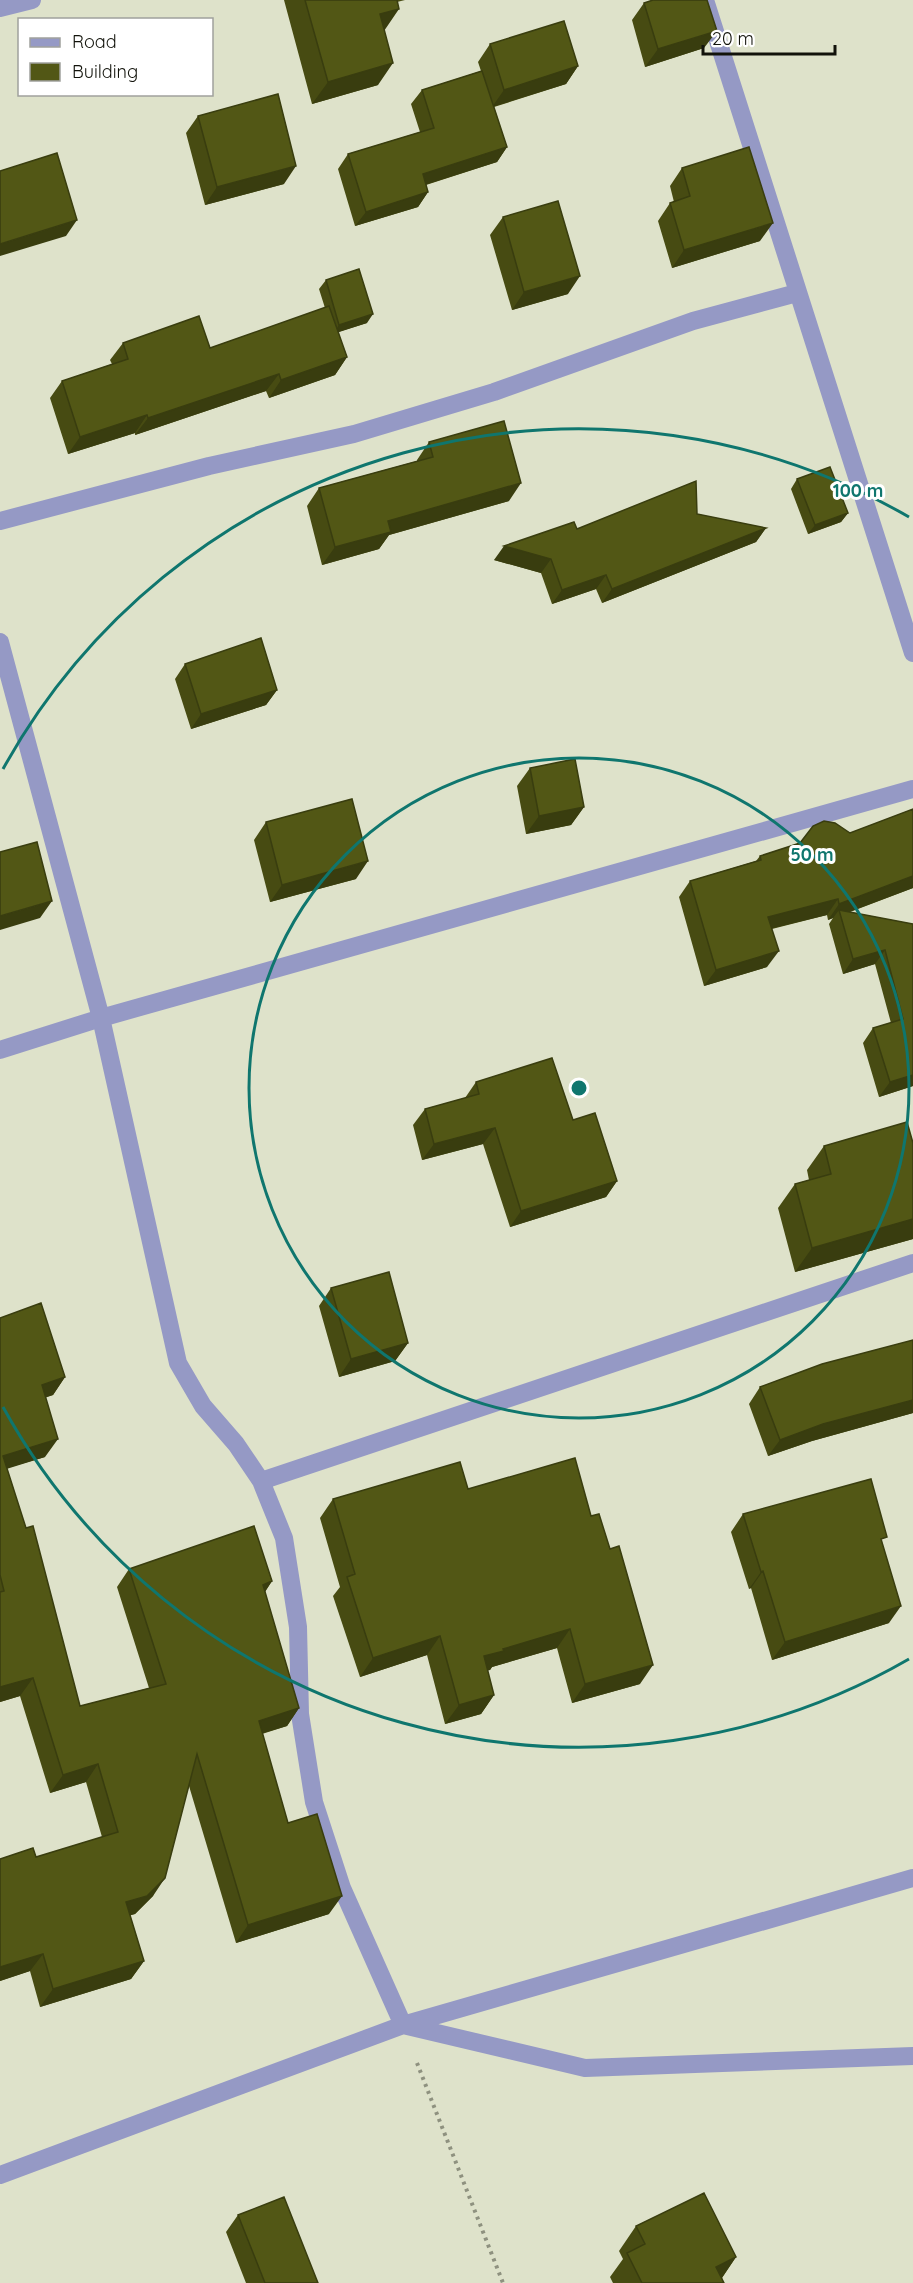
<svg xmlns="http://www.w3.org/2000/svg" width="913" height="2283" viewBox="0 0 913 2283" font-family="Quicksand,sans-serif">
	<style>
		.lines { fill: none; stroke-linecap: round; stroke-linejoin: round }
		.path { stroke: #8e917f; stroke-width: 4; stroke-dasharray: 3 4.5; stroke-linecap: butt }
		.street { stroke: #9599c5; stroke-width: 18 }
		.wall { fill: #474b12 }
		.shaded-wall { fill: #393d0f }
		.building { fill: #525715; stroke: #393d0f; stroke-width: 1.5 }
		.ring { fill: none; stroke: #0f766e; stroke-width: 3 }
		.centre { fill: #0f766e; stroke: #fff; stroke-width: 3 }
		.ring-label { font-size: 18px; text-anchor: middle; font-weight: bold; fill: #0f766e; stroke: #fff; stroke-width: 6; stroke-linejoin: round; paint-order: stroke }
	</style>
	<rect width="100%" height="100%" fill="#dee2ca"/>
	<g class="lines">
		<path class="path" d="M417,2063L503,2283"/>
		<path class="street" d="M705,0L913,653
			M0,8L32,0
			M0,521L209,466L354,434L494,392L693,321L797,293
			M0,642L101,1018L178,1363L203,1406L236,1444L261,1481L284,1538L298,1627L300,1714L314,1802L342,1888L403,2025L585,2068L913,2056
			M0,1050L101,1018L913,789
			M261,1481L913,1263
			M0,2175L403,2025L913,1878"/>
	</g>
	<path class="wall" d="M284,0H405L397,2L384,30L378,85L312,104Z
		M644,3L704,48L645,67L632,20Z
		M490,44L578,66L566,84L494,107L507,147L497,162L426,185L428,192L418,207L355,226L338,169L348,154L420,132L411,104L422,90L481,71L478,62Z
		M198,116L284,184L205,205L186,133Z
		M682,168L760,241L672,268L658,221L670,203L674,202L670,186Z
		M503,217L568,294L512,310L490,235Z
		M326,280L367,323L338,332L347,357L335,375L269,398L266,391L135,435V433L68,454L50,398L62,381L112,364L110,360L123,343L210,348L325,308L319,289Z
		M429,442L509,501L389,535L379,549L322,565L307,506L319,488L417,461V460Z
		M797,479L848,513L841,522L808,534L791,489Z
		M697,514L766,528L756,542L602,603L596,589L552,604L541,573L494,560L577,529Z
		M185,664L277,690L266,705L191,729L175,679Z
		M530,768L584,807L571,825L526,834L517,786Z
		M913,809V888L850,912L913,924V1086L879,1097L863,1043L873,1028L891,1023L875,964L843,974L829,924L833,918L828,920L827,915L772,929L767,967L704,986L679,897L690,881L756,861L760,856L850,833Z
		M266,822L356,879L270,902L254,840Z
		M476,1082L573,1120L617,1181L606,1197L510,1227L483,1144L422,1160L413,1125L425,1109L465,1098Z
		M913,1143V1239L795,1272L778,1208L795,1184L809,1180L807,1170L824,1146Z
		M331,1288L408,1343L395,1361L339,1377L319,1306Z
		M0,1318L65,1377L53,1395L46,1397L45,1457L7,1468L80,1706L149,1688L117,1587L129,1569L272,1581L265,1592L299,1708L287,1726L262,1734L288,1823L329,1914L236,1943L189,1786L153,1896L135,1914L130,1915L144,1961L131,1979L40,2007L30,1971L0,1981V1859L36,1857L102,1837L86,1782L50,1793L20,1696L0,1702Z
		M913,1340V1413L812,1441L768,1456L749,1404L760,1387Z
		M468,1489L640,1684L572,1703L557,1648L492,1667L490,1670H487L494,1695L481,1714L445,1724L427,1655L360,1677L333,1596L340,1587L320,1518L333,1499Z
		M743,1514L889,1623L772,1660L751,1588L749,1589L731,1532Z
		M238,2215L318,2283H246L226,2232Z
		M636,2226L736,2257L722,2278L724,2283H613L610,2277L623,2259L619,2251Z"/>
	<path class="shaded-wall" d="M399,9L384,31L380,14Z
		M717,31L704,48L645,67L658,49Z
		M393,63L378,85L312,104L328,82Z
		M578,66L566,84L492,107L504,90Z
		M507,147L497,162L412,189L423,174Z
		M296,166L284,184L205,205L217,187Z
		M428,192L418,207L355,226L366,212Z
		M77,220L66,236L0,256V244Z
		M773,223L760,241L672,268L684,250Z
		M580,276L568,294L512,310L524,292Z
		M373,314L367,323L333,334L339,325Z
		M347,357L335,375L269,398L281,380Z
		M279,374L266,391L135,435L148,418Z
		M147,415L135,433L68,454L80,437Z
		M521,483L509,501L389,535L379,549L322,565L335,547L388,521Z
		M848,513L841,522L808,534L815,525Z
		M766,528L756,542L602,603L612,589Z
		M504,546L551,559L541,573L494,560Z
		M606,575L596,589L552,604L562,590Z
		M277,690L266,705L191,729L201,714Z
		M584,807L571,825L526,834L539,816Z
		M368,861L356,879L270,902L282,885Z
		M913,876V888L841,915L839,910L833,918L828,920L839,904Z
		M838,899L827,915L757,932L768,917Z
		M52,901L40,918L0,930V916Z
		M885,950L875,964L843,974L853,959Z
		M779,951L767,967L704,986L716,970Z
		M913,1075V1086L879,1097L890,1082Z
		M495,1128L483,1144L422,1160L434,1144Z
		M617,1181L606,1197L510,1227L521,1211Z
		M913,1219V1239L795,1272L812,1248Z
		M408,1343L395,1361L339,1377L351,1359Z
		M65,1377L53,1395L30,1403L42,1385Z
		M913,1400V1413L812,1441L768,1456L780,1440L823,1424Z
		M58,1439L45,1457L0,1471L3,1456Z
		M763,1571L751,1588L749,1589L761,1572Z
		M272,1581L260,1599L263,1585Z
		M901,1606L889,1623L772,1660L785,1642Z
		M570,1629L557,1648L492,1667L490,1670L470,1675L484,1656L503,1649Z
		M440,1636L427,1655L360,1677L373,1658Z
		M653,1665L640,1684L572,1703L585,1684Z
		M33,1678L20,1696L0,1702V1687Z
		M494,1695L481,1714L445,1724L459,1705Z
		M299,1708L287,1726L246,1738L259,1721Z
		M98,1764L86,1782L50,1793L63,1775Z
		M165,1878L153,1896L135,1914L114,1920L126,1902Z
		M342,1896L329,1914L236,1943L248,1925Z
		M43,1954L30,1971L0,1981V1967Z
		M144,1961L131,1979L40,2007L53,1989Z
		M736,2257L719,2282L716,2267Z"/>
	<path class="building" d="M305,0H397L399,9L380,14L393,63L328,82Z
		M653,0H707L717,31L658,49L644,3Z
		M564,21L578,66L504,90L490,44Z
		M482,71L507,147L423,174L428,192L366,212L348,154L434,128L422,90Z
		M278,94L296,166L217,187L198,116Z
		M749,147L773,223L684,250L670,203L690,196L682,168Z
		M57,153L77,220L0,244V171Z
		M558,201L580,276L524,292L503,217Z
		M359,269L373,314L339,325L326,280Z
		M329,306L347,357L281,380L279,374L148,418L147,415L80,437L62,381L128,359L123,343L199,316L210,348Z
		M504,421L521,483L388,521L391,532L335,547L319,488L433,457L429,442Z
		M830,467L848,513L815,525L797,479Z
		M696,481L697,514L766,528L612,589L606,575L562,590L551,559L504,546L574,522L577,529Z
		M261,638L277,690L201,714L185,664Z
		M575,759L584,807L539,816L530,768Z
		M352,799L368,861L282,885L266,822Z
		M913,809V876L839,904L838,899L768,917L779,951L716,970L690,881L761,860L760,856L800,843L813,826L824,821L835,823L850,833Z
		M37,842L52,901L0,916V852Z
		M839,910L913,924V1075L890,1082L873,1028L903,1019L885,950L853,959Z
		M552,1058L573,1120L595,1113L617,1181L521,1211L495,1128L434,1144L425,1109L479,1094L476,1082Z
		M907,1122L913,1143V1219L812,1248L795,1184L831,1174L824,1146Z
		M389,1272L408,1343L351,1359L331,1288Z
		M41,1303L65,1377L42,1385L58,1439L3,1456L26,1528L33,1526L80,1706L166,1684L129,1569L254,1526L272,1581L263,1585L299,1708L259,1721L288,1823L317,1814L342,1896L248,1925L197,1754L165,1878L147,1896L126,1902L144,1961L53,1989L43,1954L0,1967V1859L33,1848L36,1857L118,1832L98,1764L63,1775L33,1678L0,1687V1592L4,1591L0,1575V1318Z
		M913,1340V1400L823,1424L780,1440L760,1387L822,1364Z
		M575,1458L591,1516L599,1514L610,1549L619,1546L653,1665L585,1684L570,1629L503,1649L504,1651L484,1656L494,1695L459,1705L440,1636L373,1658L347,1577L355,1574L333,1499L460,1462L468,1489Z
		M871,1479L887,1537L881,1539L901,1606L785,1642L763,1571L761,1572L743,1514Z
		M704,2193L736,2257L716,2267L724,2283H642L627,2253L645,2244L636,2226Z
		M284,2197L318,2283H265L238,2215Z"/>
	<g class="ring">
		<circle cx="579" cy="1088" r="330"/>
		<path d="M909 1659A659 659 0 0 1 3 1407M3 769A659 659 0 0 1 909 517"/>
	</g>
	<circle cx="579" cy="1088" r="9" class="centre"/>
	<g class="ring-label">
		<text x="858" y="497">100 m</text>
		<text x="812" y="861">50 m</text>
	</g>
	<rect x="18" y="18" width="195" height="78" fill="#ffffff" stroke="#a0a19d" stroke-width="1.5"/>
	<rect x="30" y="38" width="30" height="9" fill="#9599c5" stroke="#a0a19d" stroke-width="1.5"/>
	<text x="72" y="48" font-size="18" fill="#12130b">Road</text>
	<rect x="30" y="63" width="30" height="18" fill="#525715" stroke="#a0a19d" stroke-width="1.5"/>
	<text x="72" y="78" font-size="18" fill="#12130b">Building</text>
	<path d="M703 45v9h132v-9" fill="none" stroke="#12130b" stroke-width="3"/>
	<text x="712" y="45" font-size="18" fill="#12130b" stroke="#ffffff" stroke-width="4.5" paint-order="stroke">20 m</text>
</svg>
